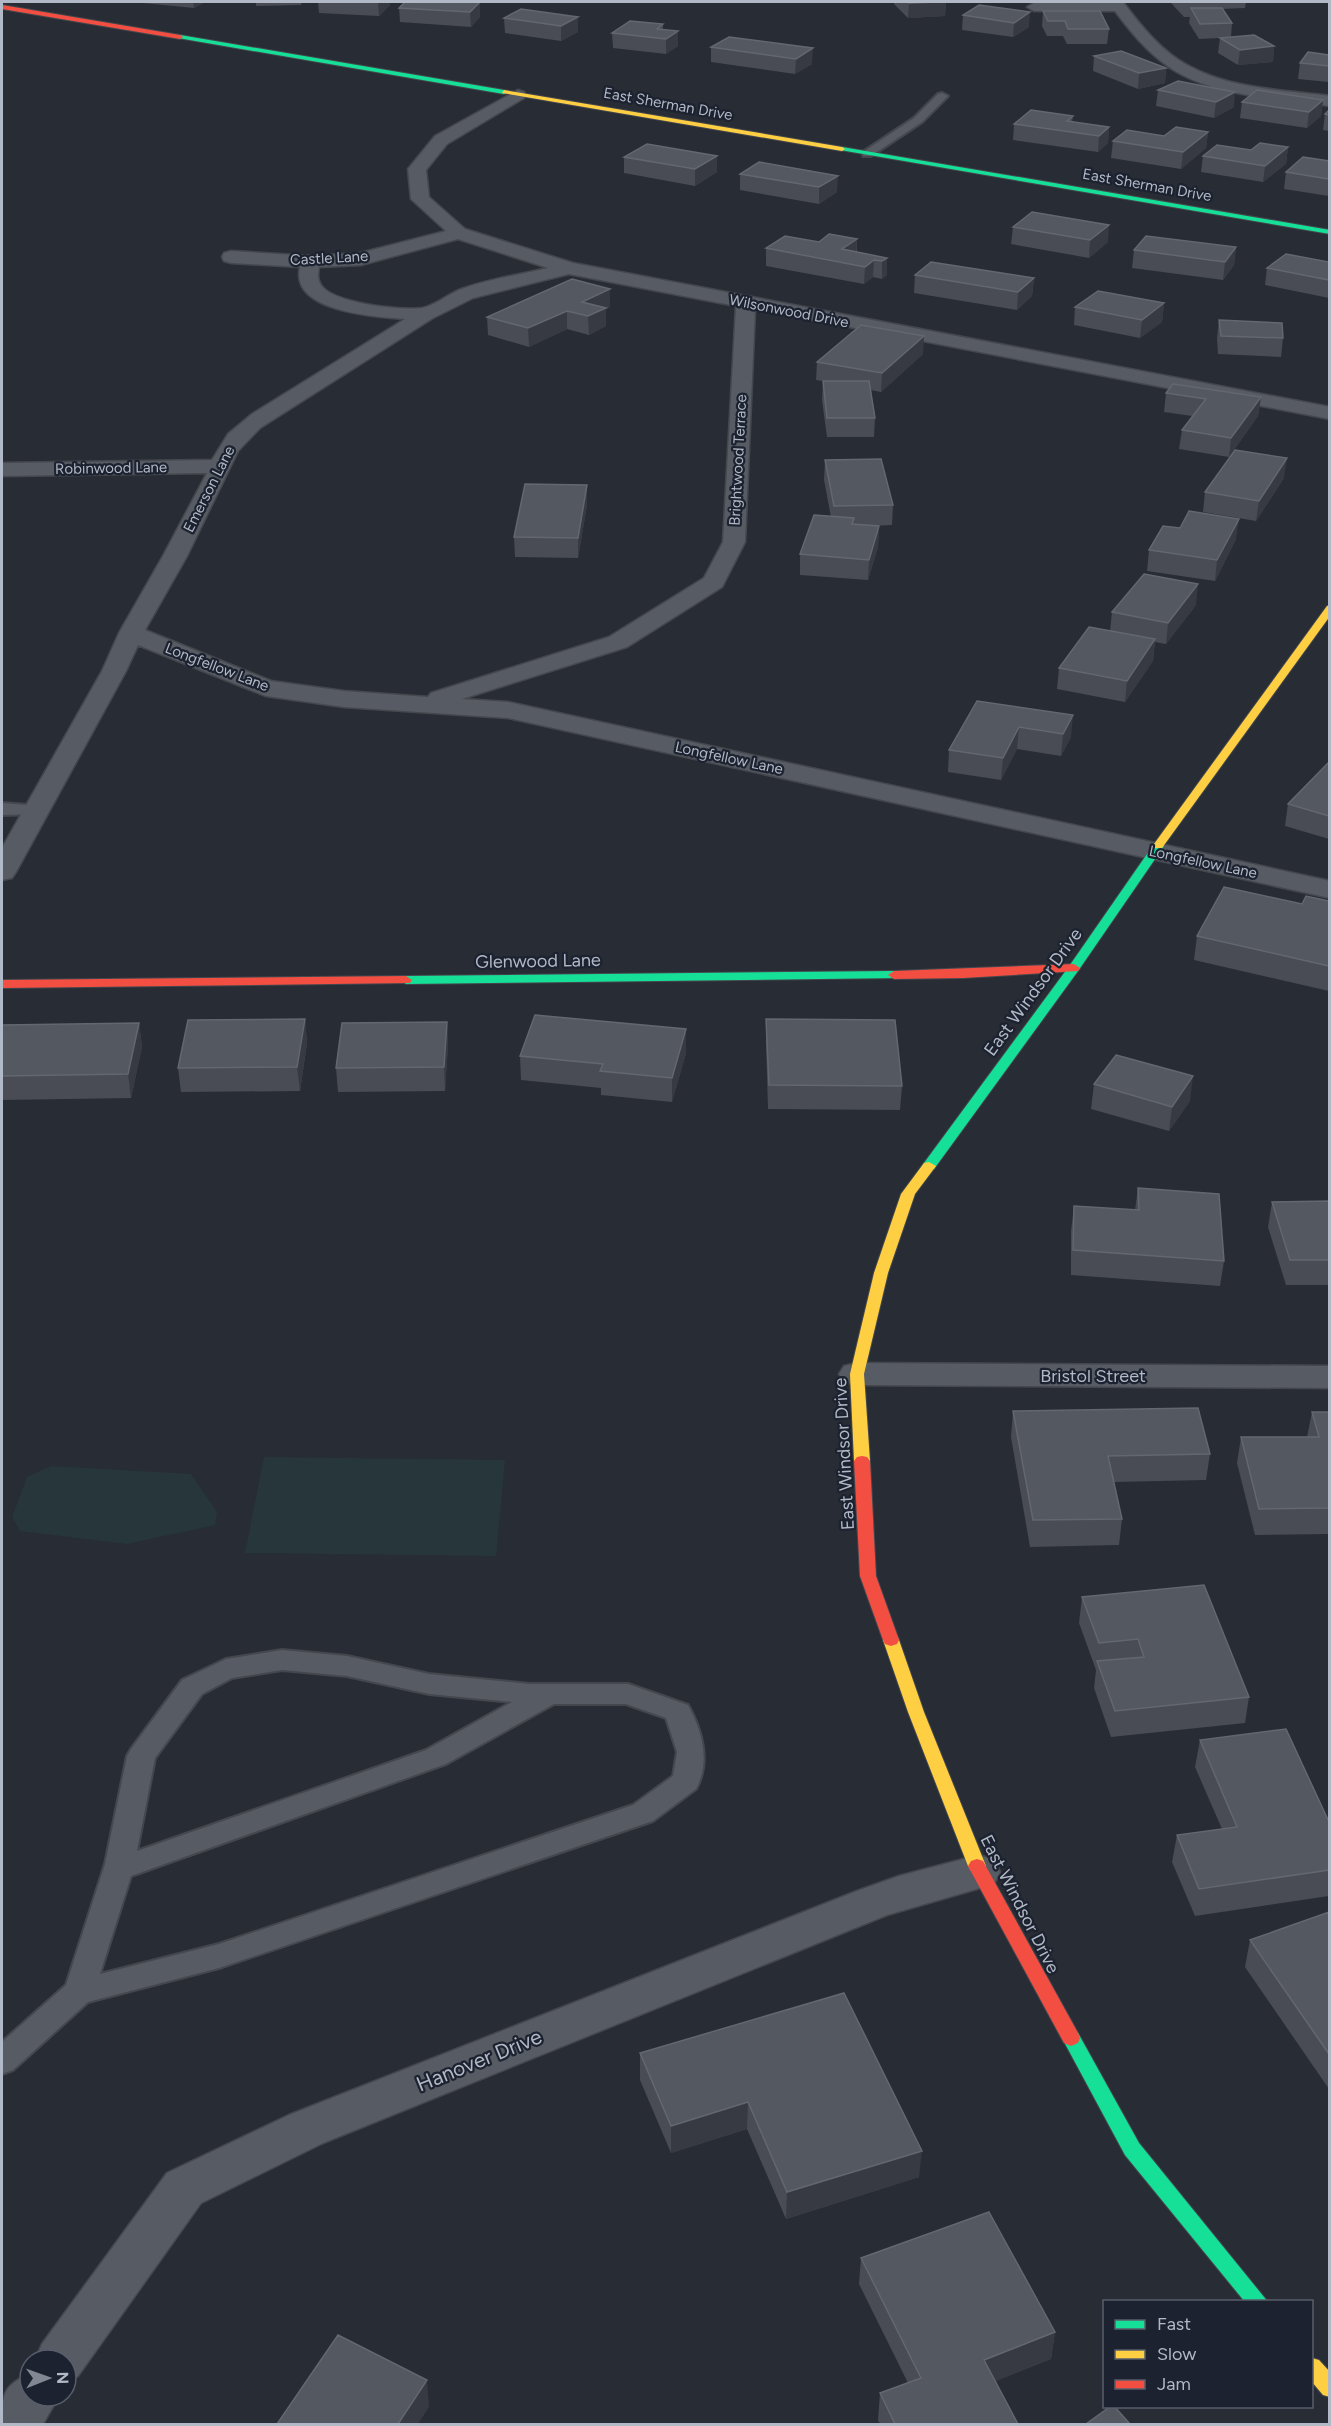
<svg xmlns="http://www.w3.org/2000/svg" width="1331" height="2426" viewBox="0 0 1331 2426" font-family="Figtree,sans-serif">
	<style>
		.green { fill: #26363a }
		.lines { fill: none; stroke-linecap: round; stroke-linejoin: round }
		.lane-casing { stroke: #44474d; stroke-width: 4 }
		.street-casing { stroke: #44474d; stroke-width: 3 }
		.fast-casing { stroke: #44474d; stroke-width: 2 }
		.slow-casing { stroke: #44474d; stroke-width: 2 }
		.jam-casing { stroke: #44474d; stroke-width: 2 }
		.lane { fill: #575b63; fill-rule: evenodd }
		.street { fill: #575b63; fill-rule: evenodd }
		.fast { fill: #16e098; fill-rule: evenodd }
		.slow { fill: #ffcf43; fill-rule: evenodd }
		.jam { fill: #f24e42; fill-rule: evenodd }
		.wall { fill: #494c54 }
		.shaded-wall { fill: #373a42 }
		.building { fill: #545860; stroke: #636770; stroke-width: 1.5 }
		.labels { text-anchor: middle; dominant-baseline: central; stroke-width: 4.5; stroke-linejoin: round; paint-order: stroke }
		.far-street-label { font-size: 15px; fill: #b1b8c6; stroke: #1c222f }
		.street-label { font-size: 18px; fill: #b1b8c6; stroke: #1c222f }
		.near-street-label { font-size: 21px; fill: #b1b8c6; stroke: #1c222f }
	</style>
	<rect width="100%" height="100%" fill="#282c34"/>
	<path class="green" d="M264,1457L505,1460L496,1556L245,1553Z
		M51,1466L191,1474L217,1512L215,1525L127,1544L20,1531L12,1517L27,1477Z"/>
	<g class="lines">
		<g class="lane-casing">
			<path id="lane" d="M942,93L948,96L922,122L871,156H863V152L914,118L938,94Z
				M2,803L41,806L44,810L41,814L2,815Z
				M282,1650L347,1656L429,1674L530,1684H628L688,1705C702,1730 711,1762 696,1789L653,1821L219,1968L88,2002L13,2070L2,2074V2042L66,1985L105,1864L127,1756L131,1749L182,1680L226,1659ZM282,1670L347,1676L429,1694L512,1702L426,1750L137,1851L155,1758L202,1694L232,1678ZM554,1704H626L666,1718L677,1752L673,1776L633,1805L219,1944L100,1974L131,1876L446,1764Z"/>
		</g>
		<g class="street-casing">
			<path id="street" d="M1123,2C1141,26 1162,52 1189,66C1231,89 1284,90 1330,96V106C1280,99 1211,96 1169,67C1147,52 1130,31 1115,11H1034L1027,7L1034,3Z
				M518,90L524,92L526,95L524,98L447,144L426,170L429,197L465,229L573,263L1330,407V419L755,309L745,542L722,587L627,647L462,699L508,702L1330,881V898L508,718L344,707L266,696L138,645L126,671L16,872L12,878L2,880V848L102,671L119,633L163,556L207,473L2,476V463L212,460L228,434L252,414L405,319C376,317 289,312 300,267L231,263L224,261L222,257L224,253L231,251L311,256L360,253L446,231L411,199L408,169L435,136ZM458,239L548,268C519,275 487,279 459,290C447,295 434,306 422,308C401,311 332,303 321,285C317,279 318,273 319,267L361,265ZM569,274L736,306L723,542L704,578L609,637L431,693L428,697L344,691L271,681L145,630L187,556L238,451L260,428L433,318L473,298Z
				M857,1363L1330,1366V1388L857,1385L844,1382L839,1374L844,1366Z
				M979,1855L994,1860L1000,1872L994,1884L887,1915L323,2143L201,2203L78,2376L66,2381V2360H35L42,2344L167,2173L289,2115L857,1891L899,1876Z
				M30,2374V2396H59L43,2424H2C2,2397 2,2385 30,2374Z"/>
		</g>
		<g class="fast-casing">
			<path id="fast" d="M180,35L504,90L507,92L504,94L178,38Z
				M842,147L1330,230V234L840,150Z
				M1158,843L1164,846L1078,971L934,1169H924L922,1166L924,1163L1070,965L1154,844Z
				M894,971L900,975L898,978L406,984L400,980L406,976Z
				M1071,2030L1078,2033L1139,2143L1268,2302H1245L1125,2155L1062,2038L1064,2033Z"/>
		</g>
		<g class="slow-casing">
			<path id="slow" d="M504,90L842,147L845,149L842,151L502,93Z
				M1330,605V616L1162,848H1154V844L1327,606Z
				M929,1162L936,1166L915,1194L888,1273L864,1374L870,1461L867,1465H857L854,1461L850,1374L874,1273L901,1194L924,1163Z
				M891,1634L897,1636L899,1640L924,1712L986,1866L983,1871L977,1873L971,1871L968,1866L908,1712L883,1640L885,1636Z
				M1312,2358L1319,2360L1330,2372V2397L1323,2395L1312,2382Z"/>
		</g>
		<g class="jam-casing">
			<path id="jam" d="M2,5L180,35L183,37L180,39L2,9Z
				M1074,964L1080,968L1078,971L963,978L894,979L888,975L894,971Z
				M406,976L412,980L410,983L2,988V980Z
				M862,1456L867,1457L870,1461L876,1576L899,1640L897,1644L891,1646L885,1644L883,1640L860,1576L854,1461L857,1457Z
				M977,1859L983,1861L1078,2033L1080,2038L1078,2043L1071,2046L1064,2043L968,1866L971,1861Z"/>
		</g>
		<use href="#lane" class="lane"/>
		<use href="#street" class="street"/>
		<use href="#fast" class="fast"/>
		<use href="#slow" class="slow"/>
		<use href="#jam" class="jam"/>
	</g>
	<path class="wall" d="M143,2H205L194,8L143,3Z
		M256,2H302L301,5L256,6Z
		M318,2H389L390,5L379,16L319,13Z
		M468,2L480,17L471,27L400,22L399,8Z
		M894,2H946L945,16L908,18L894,4Z
		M1171,2H1246L1245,8L1222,9L1232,23L1231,37L1274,46L1273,62L1238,65L1218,53L1220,38L1199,39L1189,23L1190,17H1184L1171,3Z
		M979,5L1029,27L1013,37L962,30L963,15Z
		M1043,11L1109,29L1107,44H1067L1063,36H1047L1042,26Z
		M578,17V32L561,41L505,33L504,18Z
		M663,24V29L678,46L666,54L613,48L612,33Z
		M729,37L812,64L795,74L711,62V47Z
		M1329,55V82L1298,79L1300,63Z
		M1094,56L1166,68L1165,83L1138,89L1093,71Z
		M1178,81L1234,107L1214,118L1156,106L1158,90Z
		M1323,100L1321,116L1307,128L1240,118L1242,102Z
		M1329,110V131L1323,130L1325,114Z
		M1073,116L1072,122L1109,127L1108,143L1098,152L1013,140L1014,124Z
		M1208,132L1206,148L1181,169L1111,158L1113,141Z
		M1288,147L1286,164L1263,182L1201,172L1203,156L1251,150Z
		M624,157L717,172L695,186L624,173Z
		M1329,161V196L1284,189L1286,172Z
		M759,162L837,192L819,204L740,190V174Z
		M1013,227L1108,242L1089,258L1011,244Z
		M857,239V252L887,258V275L882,279L873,277L864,284L766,266V248L819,242Z
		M1236,247L1234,265L1223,280L1132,268L1134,250Z
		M1329,262V298L1265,285L1267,268Z
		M915,275L1034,278L1032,296L1017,310L914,293Z
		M1164,303L1162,322L1140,338L1074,325L1075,307Z
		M610,307L606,309V326L589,335L567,329L529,347L488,335L487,317Z
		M1219,320L1283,338L1281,357L1218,354L1217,338Z
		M923,354L881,392L871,390L875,418L874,437H827L822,400L823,381L816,380L817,362Z
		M1166,393L1261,397L1258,416L1229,457L1179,449L1182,430L1192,416L1164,412Z
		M825,460L893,505L892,525L869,526H879L878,547L868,580L800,575V554L831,517L824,480Z
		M1284,478L1256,521L1203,512L1205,492Z
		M587,485V505L578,558L515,557L514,537Z
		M1236,539L1215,581L1147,571L1149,550Z
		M1196,605L1166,644L1155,642L1153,661L1125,702L1057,689L1059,668L1110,631L1112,612Z
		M977,701L1071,737L1061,756L1017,749L1001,780L948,772L949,750Z
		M1329,762V839L1285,826L1288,804Z
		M1329,901V991L1194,960L1197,936L1302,904Z
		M305,1019L307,1043L300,1091L181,1092L178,1068Z
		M766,1019L902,1086L900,1110L768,1109L766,1043Z
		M447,1022L448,1046L445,1091L338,1092L336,1068Z
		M139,1023L142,1047L131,1098L2,1100V1025Z
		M686,1053L672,1102L601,1095V1088L521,1080L520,1056Z
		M1094,1084L1190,1101L1169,1131L1091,1109Z
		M1138,1188L1224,1261L1220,1286L1071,1275V1231L1074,1206L1135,1210Z
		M1329,1201V1285H1286L1268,1227L1272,1202Z
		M1013,1411L1210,1454L1206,1480L1114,1482L1122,1519L1119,1545L1030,1547L1011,1437Z
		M1312,1412H1329V1534L1255,1535L1237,1463L1241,1437H1307Z
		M1082,1597L1249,1697L1245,1723L1111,1737L1094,1688L1096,1670L1079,1623Z
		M1200,1740L1329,1822V1896L1195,1916L1172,1862L1177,1835L1222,1829L1195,1767Z
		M1329,1912V2089L1245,1967L1250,1940Z
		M640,2053L919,2177L786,2219L747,2129L671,2153L640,2080Z
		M861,2258L1055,2332L1051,2359L995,2381L1018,2424H880L878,2420L880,2393L908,2383L859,2284Z"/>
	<path class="shaded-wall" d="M193,2H205L194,8Z
		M378,2H389L390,5L379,16Z
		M480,2V17L471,27L470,12Z
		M938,2H946L945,16L908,18L909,3Z
		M1030,12L1029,27L1013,37L1014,23Z
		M578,17V32L561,41V26Z
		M678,31V46L666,54V39Z
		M1274,46L1273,62L1238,65L1240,50Z
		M813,48L812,64L795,74L796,59Z
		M1166,68L1165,83L1138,89L1139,73Z
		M1235,92L1234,107L1214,118L1216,102Z
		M1323,100L1321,116L1307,128L1309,112Z
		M1109,127L1108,143L1098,152L1099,136Z
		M1208,132L1206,148L1181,169L1183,152Z
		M1288,147L1286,164L1263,182L1265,166Z
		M717,156V172L695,186V169Z
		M838,176L837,192L819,204V187Z
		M1109,225L1108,242L1089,258L1090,240Z
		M857,239L856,257L842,249Z
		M1236,247L1234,265L1223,280L1225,262Z
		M887,258V275L882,279V261Z
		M874,260L873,277L864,284L865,267Z
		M1034,278L1032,296L1017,310L1018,292Z
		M610,289V307L606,309V326L589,335L588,316L582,302Z
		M1164,303L1162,322L1140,338L1142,320Z
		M567,311V329L529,347L528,328Z
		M924,336L923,354L881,392L882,373Z
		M1261,397L1258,416L1229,457L1231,438Z
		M1287,458L1284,478L1256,521L1259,501Z
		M587,485V505L578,558V538Z
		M1239,519L1236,539L1215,581L1217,560Z
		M879,526L878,547L868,580L869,560Z
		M1198,584L1196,605L1166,644L1168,623Z
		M1155,639L1153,661L1125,702L1127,681Z
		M1073,715L1071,737L1061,756L1063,734Z
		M1019,727L1017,749L1001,780L1003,758Z
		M305,1019L307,1043L300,1091L297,1067Z
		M447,1022L448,1046L445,1091L444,1067Z
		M139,1023L142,1047L131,1098L128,1074Z
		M686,1029V1053L672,1102V1078Z
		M1193,1076L1190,1101L1169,1131L1172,1107Z
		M748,2102L747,2129L671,2153V2126Z
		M922,2151L919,2177L786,2219L787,2192Z
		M1055,2332L1051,2359L981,2387L984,2360Z
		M427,2380L429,2407L418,2424H398Z"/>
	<path class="building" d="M405,2H480L470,12L399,8Z
		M907,2H938L909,3Z
		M979,5L1030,12L1014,23L963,15Z
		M1191,8H1222L1232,23L1200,24Z
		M521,9L578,17L561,26L504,18Z
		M1043,11H1100L1109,29H1068L1065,21H1048Z
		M630,21L663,24L657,29L678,31L666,39L612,33Z
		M1254,35L1274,46L1240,50L1220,38Z
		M729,37L813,48L796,59L711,47Z
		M1121,51L1166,68L1139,73L1094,56Z
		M1308,52L1329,55V66L1300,63Z
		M1178,81L1235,92L1216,102L1158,90Z
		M1257,90L1323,100L1309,112L1242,102Z
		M1031,110L1073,116L1067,121L1109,127L1099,136L1014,124Z
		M1329,110V115L1325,114Z
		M1176,127L1208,132L1183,152L1113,141L1127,130L1164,136Z
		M1260,143L1288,147L1265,166L1203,156L1217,145L1251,150Z
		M647,144L717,156L695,169L624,157Z
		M1303,157L1329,161V179L1286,172Z
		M759,162L838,176L819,187L740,174Z
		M1032,212L1109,225L1090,240L1013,227Z
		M829,234L857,239L842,249L887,258L882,261L874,260L865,267L766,248L785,236L819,242Z
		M1146,236L1236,247L1225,262L1134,250Z
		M1286,254L1329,262V280L1267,268Z
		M931,262L1034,278L1018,292L915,275Z
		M572,279L610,289L582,302L606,308L588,316L567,311L528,328L487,317Z
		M1098,291L1164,303L1142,320L1075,307Z
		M1219,320L1282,323L1283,338L1221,336Z
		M861,325L924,336L882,373L817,362Z
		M823,381H869L875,418H827Z
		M1173,384L1261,397L1231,438L1182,430L1206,399L1166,393Z
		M1235,450L1287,458L1259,501L1205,492Z
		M881,459L893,505L834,506L825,460Z
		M525,484L587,485L578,538L514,537Z
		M1189,511L1239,519L1217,560L1149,550L1163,526L1180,528Z
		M814,515L854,518L852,524L879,526L869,560L800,554Z
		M1144,574L1198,584L1168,623L1112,612Z
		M1089,627L1155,639L1127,681L1059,668Z
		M977,701L1073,715L1063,734L1019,727L1003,758L949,750Z
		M1329,762V816L1288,804Z
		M1224,887L1302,904L1306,896L1329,901V966L1197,936Z
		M535,1015L686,1029L672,1078L600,1071L603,1064L520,1056Z
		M305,1019L297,1067L178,1068L188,1020Z
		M766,1019L895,1020L902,1086L769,1085Z
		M447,1022L444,1067L336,1068L342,1023Z
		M139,1023L128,1074L2,1076V1025Z
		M1116,1055L1193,1076L1172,1107L1094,1084Z
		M1138,1188L1219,1194L1224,1261L1073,1250L1074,1206L1139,1210Z
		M1329,1201V1260H1290L1272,1202Z
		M1198,1408L1210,1454L1108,1456L1122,1519L1033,1520L1013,1411Z
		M1312,1412H1329V1508L1259,1509L1241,1437H1319Z
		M1204,1585L1249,1697L1115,1711L1097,1661L1144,1657L1138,1639L1099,1643L1082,1597Z
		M1286,1729L1329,1822V1870L1199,1889L1177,1835L1237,1827L1200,1740Z
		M1329,1912V2054L1250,1940Z
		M844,1993L922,2151L787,2192L748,2102L671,2126L640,2053Z
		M989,2212L1055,2332L984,2360L1018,2424H895L880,2393L921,2378L861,2258Z
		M338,2335L427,2380L398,2424H277Z
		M1111,2406H1114L1130,2424H1086Z"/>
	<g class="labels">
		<g class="far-street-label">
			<text transform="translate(668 104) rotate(10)">East Sherman Drive</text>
			<text transform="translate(1147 185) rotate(10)">East Sherman Drive</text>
			<text transform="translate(329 258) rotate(-3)">Castle Lane</text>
			<text transform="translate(789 311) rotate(11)">Wilsonwood Drive</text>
			<text transform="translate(738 460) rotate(-87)">Brightwood Terrace</text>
			<text transform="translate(111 468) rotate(-1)">Robinwood Lane</text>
			<text transform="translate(209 489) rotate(-63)">Emerson Lane</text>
			<text transform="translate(217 667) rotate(21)">Longfellow Lane</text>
			<text transform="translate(729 758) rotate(12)">Longfellow Lane</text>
			<text transform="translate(1203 862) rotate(12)">Longfellow Lane</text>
		</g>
		<g class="street-label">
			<text transform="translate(538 961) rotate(-1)">Glenwood Lane</text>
			<text transform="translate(1033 992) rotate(-54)">East Windsor Drive</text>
			<text x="1093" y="1376">Bristol Street</text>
			<text transform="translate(844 1454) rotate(-93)">East Windsor Drive</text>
			<text transform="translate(1020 1904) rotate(63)">East Windsor Drive</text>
		</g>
		<g class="near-street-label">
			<text transform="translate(479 2060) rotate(-22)">Hanover Drive</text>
		</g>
	</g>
	<rect width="1331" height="2426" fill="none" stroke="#b1b8c6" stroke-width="6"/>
	<rect x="1103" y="2300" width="210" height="108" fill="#1c222f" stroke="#585e6b" stroke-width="1.5"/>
	<rect x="1115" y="2320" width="30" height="9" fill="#16e098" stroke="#585e6b" stroke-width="1.5"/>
	<text x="1157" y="2330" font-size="18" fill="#b1b8c6">Fast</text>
	<rect x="1115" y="2350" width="30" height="9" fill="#ffcf43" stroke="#585e6b" stroke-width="1.5"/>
	<text x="1157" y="2360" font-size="18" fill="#b1b8c6">Slow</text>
	<rect x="1115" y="2380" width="30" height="9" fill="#f24e42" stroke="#585e6b" stroke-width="1.5"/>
	<text x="1157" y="2390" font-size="18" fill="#b1b8c6">Jam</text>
	<g transform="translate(48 2378) rotate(89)"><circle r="28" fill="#1c222f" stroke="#585e6b" stroke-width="1.5"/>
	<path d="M0-4.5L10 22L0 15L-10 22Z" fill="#818793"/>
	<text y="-9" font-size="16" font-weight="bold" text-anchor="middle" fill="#b1b8c6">N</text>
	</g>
</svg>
